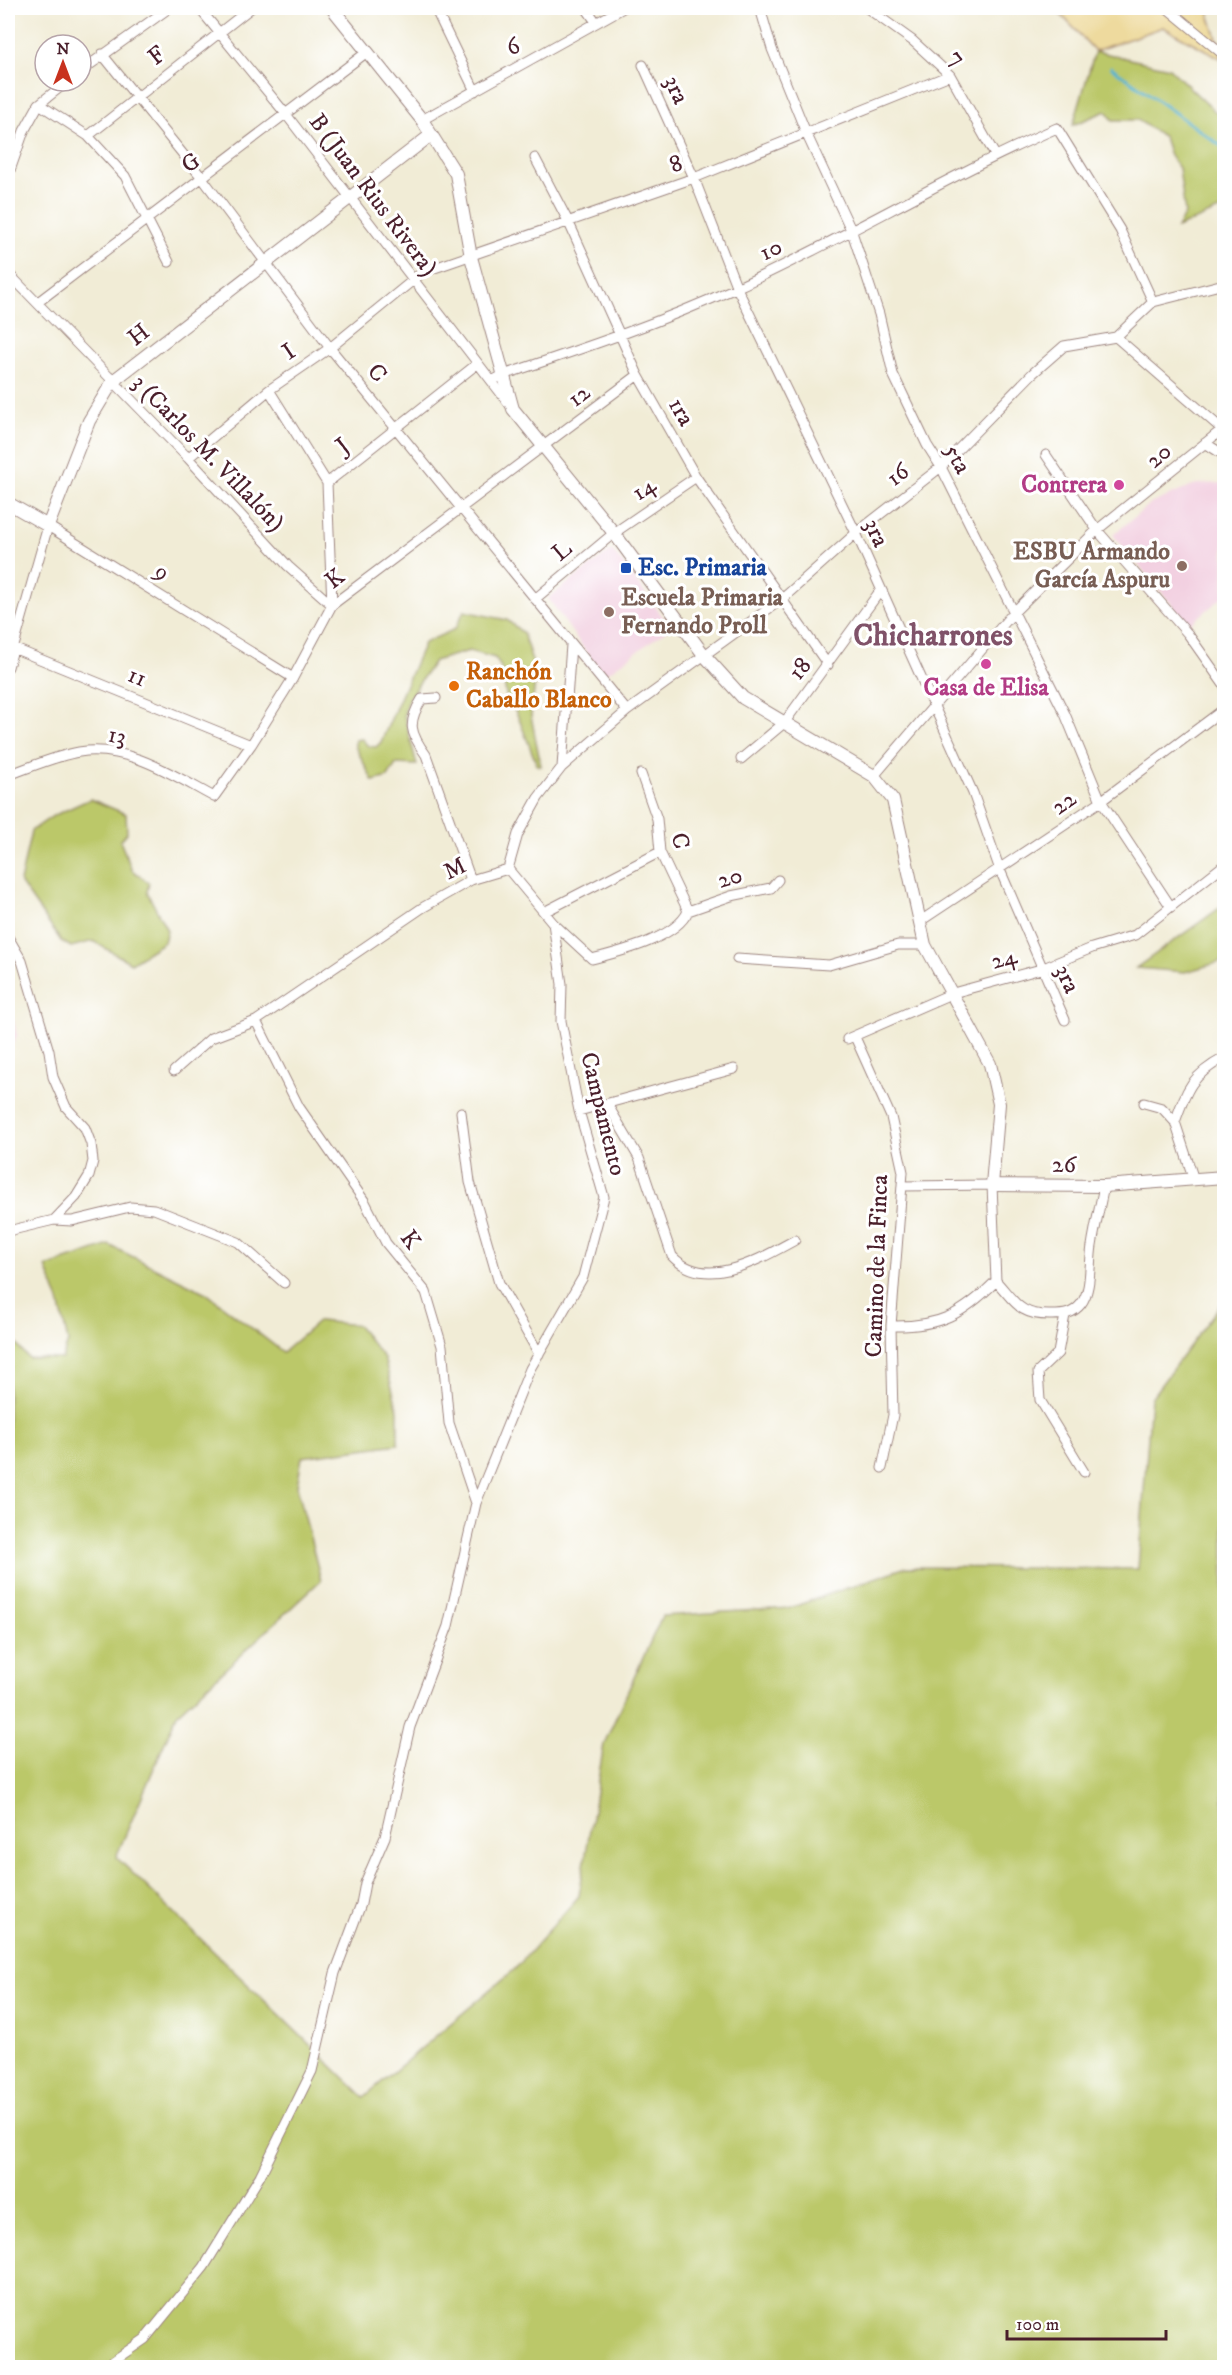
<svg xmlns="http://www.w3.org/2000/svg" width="1232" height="2375" viewBox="0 0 1232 2375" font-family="'IM FELL DW Pica',serif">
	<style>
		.built { fill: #f2cfe0 }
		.green { fill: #bbc869; stroke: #82744a; stroke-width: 1.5 }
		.sand { fill: #eeda9e; stroke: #9c7c64; stroke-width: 1.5 }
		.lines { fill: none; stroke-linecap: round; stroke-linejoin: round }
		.stream { stroke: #52b3d1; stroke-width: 3 }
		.minor-casing { stroke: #9e8680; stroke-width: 11 }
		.tertiary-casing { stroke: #9e8680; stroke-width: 14 }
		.minor { stroke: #fff; stroke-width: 9 }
		.tertiary { stroke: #fff; stroke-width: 12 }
		.hotel-dot { fill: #d1479c; stroke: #fff; stroke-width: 2 }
		.education-dot { fill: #8d6e63; stroke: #fff; stroke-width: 2 }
		.transit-dot { fill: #1a4fb4; stroke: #fff; stroke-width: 2 }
		.food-dot { fill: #e8710a; stroke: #fff; stroke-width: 2 }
		.labels { text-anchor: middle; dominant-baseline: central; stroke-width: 6; stroke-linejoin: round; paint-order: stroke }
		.street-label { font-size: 24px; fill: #4a1f2b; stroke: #fff }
		.hotel-label { font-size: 24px; font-weight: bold; fill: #b23c85; stroke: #fff; text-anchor: end }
		.education-label { font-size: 24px; font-weight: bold; fill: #785e54; stroke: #fff; text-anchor: end }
		.transit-label { font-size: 24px; font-weight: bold; fill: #164399; stroke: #fff; text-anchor: start }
		.food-label { font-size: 24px; font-weight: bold; fill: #c56008; stroke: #fff; text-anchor: start }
		.district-label { font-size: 30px; font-weight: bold; fill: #805269; stroke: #fff }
	</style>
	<rect width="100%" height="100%" fill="#fff"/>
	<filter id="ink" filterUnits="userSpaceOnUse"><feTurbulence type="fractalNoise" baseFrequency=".0167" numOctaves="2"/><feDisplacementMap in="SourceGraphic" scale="12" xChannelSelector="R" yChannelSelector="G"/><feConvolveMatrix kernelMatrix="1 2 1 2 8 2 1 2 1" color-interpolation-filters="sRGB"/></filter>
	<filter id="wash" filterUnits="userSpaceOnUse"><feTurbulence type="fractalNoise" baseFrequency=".008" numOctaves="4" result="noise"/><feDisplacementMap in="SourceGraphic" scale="24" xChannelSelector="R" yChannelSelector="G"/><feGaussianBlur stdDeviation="1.35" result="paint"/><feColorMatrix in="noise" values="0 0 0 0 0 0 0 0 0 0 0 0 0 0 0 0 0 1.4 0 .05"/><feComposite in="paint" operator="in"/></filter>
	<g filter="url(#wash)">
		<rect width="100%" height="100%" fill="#f1ecd6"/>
		<path class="built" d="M1224,483V596L1189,625L1113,535L1150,504L1197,484Z
			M612,550L671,627L603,676L548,598Z
			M8,996L17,1036L8,1053Z"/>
		<path class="green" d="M1095,51L1169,68L1224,120V208L1177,228L1185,213L1179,168L1170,156L1164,137L1138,120H1113L1106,111L1073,125Z
			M464,611L507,620L523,633L536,673L531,716L541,766L537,765L517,714L507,699L501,667L495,658L469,651L434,661L407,701L404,715L417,765L396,764L388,777L373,781L355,746V740L362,739L368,746L376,747L381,742L424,643L455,629Z
			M90,799L126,814L127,833L120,841L132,870L149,883L147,892L167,930L164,942L131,963L93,941L71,947L61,941L20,882L31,831L53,816Z
			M1224,905V961L1185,972L1136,968Z
			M109,1245L206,1293L283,1352L319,1321L357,1325L384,1358L398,1410V1444L302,1457L297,1486L321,1580L177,1714L116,1857L364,2097L516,1968L579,1896L604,1744L662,1616L790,1608L906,1567L1138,1569L1151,1398L1224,1300V2367H8V1334L28,1358L62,1359L68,1342L59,1301L46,1267Z"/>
		<path class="sand" d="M1055,8H1207L1224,60L1163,27L1095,51Z"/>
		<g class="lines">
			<path class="stream" d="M1111,67L1224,148"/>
		</g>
	</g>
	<g filter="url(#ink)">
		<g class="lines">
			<g class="minor-casing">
				<path id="minor" d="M199,8L285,113L510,405
					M435,8L475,91
					M586,8L596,22
					M760,8L772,49L807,135L852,232L879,314L893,374L927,445L941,467L1065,714L1101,801L1171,907
					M867,8L913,41L950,75L995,155
					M1167,8L1224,55
					M102,54L203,179L330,348L627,711
					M643,65L694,178L737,288L856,533L973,793L1000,870L1065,1020
					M81,71L169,8
					M39,104L88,136L125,176L169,262
					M422,120L623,8
					M88,136L251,8
					M535,158L569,223L638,375L696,477L828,665
					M8,176L24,131L39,104L68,81
					M8,273L188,458L288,566L332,605
					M38,302L367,52
					M1116,337L1223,430
					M1116,337L1153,302L1224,284
					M492,381L503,375C582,349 662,322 738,287C846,238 948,175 1057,128L1120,230L1153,302
					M269,390L327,483
					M1205,443L1224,455
					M1046,455L1097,530L1188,634L1224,685
					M188,458L269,390L330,348L423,272L694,178L950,75
					M535,599L614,533L696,477
					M332,605L327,483L477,364
					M8,646L251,745
					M8,667L48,526L293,678
					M436,698L422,699C407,723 410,733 426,755L471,880
					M741,759L784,723L880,591
					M562,767L571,645
					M641,774L657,819L660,852L688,911
					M8,775C31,767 55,756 79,752C127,744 173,775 214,797L251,745L293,678L332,605L638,375
					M874,776L1013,613L1097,530L1224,428
					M508,869L518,834L538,798L562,767L627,711L782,599L856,533L941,467L1032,374L1064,346L1116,337
					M546,911L660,852
					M688,911L731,896L771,888L778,880
					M919,922L1101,801L1224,709
					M553,923L592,959C619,952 677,938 688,911
					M8,937L22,961L49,1051L53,1077L66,1107L85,1128L91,1144L93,1161L89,1176L76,1197L54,1220L8,1231
					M737,959L829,965L898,945H925
					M256,1021L299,1107L365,1202L386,1243L426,1292L442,1346L449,1423L476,1503
					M855,1037L891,1117L903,1172L891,1326L893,1415L882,1468
					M847,1039L953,993L1041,969L1092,948L1135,935L1224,865
					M174,1071L211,1038L256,1021L422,908L471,880L508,869
					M1144,1103L1162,1108L1175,1122L1194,1180
					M607,1104L639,1158L672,1256C706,1292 760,1259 795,1240
					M579,1111L734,1069
					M461,1112L470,1182L499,1283L539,1354
					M1175,1122C1187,1088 1192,1075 1224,1058
					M902,1186L992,1185L996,1281C1016,1303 1020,1316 1052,1315C1064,1315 1073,1314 1081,1304C1092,1290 1089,1263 1092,1246C1095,1226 1100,1206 1104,1186
					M54,1220L72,1221L130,1207L154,1209L238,1242L284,1283
					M1065,1315L1058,1353L1038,1372L1040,1400L1084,1472
					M891,1326C939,1327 962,1315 996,1281
					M103,2368L145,2339L204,2267L260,2176L312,2071L335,1973L361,1904L365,1883L385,1837L410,1727L448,1626L476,1503L530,1369L583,1277L604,1197L579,1111L561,1021L562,984L553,923L508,869"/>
			</g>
			<g class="tertiary-casing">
				<path id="tertiary" d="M332,8L422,120L456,174L471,257L513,409L614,533L704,655L743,698L874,776L893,800L925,945L990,1064L999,1104L992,1185L1104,1186L1224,1177
					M8,503L48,526L89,421L113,381L431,135"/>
			</g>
			<use href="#minor" class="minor"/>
			<use href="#tertiary" class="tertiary"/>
		</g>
	</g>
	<g class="hotel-dot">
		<circle cx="1119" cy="485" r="6"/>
		<circle cx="986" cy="664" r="6"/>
	</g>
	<g class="education-dot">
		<circle cx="1182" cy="566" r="6"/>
		<circle cx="609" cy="612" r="6"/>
	</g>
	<rect class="transit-dot" x="620" y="562" width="12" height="12" rx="3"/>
	<circle class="food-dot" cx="454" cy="686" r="6"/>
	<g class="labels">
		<g class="street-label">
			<text transform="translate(513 47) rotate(-29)">6</text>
			<text transform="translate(157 56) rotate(-39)">F</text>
			<text transform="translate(957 58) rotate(48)">7</text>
			<text transform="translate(676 90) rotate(66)">3ra</text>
			<text transform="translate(191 163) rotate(-37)">G</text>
			<text transform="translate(676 164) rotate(-20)">8</text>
			<text transform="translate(373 195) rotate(53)">B (Juan Rius Rivera)</text>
			<text transform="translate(771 250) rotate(-26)">10</text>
			<text transform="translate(139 335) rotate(-38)">H</text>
			<text transform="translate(289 352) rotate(-35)">I</text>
			<text transform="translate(377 373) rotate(51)">C</text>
			<text transform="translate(579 396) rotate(-38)">12</text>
			<text transform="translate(681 412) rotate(60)">1ra</text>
			<text transform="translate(343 446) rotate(-38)">J</text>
			<text transform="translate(208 453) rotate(46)">3 (Carlos M. Villalón)</text>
			<text transform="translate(1159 456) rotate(-40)">20</text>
			<text transform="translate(957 459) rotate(61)">5ta</text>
			<text transform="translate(898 475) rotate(-38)">16</text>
			<text transform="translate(644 489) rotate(-34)">14</text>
			<text transform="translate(876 533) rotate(66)">3ra</text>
			<text transform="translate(562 551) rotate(-40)">L</text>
			<text transform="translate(162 572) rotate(32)">9</text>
			<text transform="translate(335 579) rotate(-38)">K</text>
			<text transform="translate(800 669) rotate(-53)">18</text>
			<text transform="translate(137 677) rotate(22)">11</text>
			<text transform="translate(117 736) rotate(10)">13</text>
			<text transform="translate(1064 803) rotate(-34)">22</text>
			<text transform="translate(680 841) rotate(80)">C</text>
			<text transform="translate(455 869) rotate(-26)">M</text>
			<text transform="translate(730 878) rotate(-15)">20</text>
			<text transform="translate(1004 959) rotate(-15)">24</text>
			<text transform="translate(1067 979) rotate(65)">3ra</text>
			<text transform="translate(603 1114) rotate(76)">Campamento</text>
			<text transform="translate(1064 1165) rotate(1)">26</text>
			<text transform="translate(410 1240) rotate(54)">K</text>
			<text transform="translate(877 1266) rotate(-88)">Camino de la Finca</text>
		</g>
		<g class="hotel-label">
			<text x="1107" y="485">Contrera</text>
			<text x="986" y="688" text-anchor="middle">Casa de Elisa</text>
		</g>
		<g class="education-label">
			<text x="1170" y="552">ESBU Armando<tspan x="1170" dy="28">García Aspuru</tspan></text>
			<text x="621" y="598" text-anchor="start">Escuela Primaria<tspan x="621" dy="28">Fernando Proll</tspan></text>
		</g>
		<g class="transit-label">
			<text x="638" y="568">Esc. Primaria</text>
		</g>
		<g class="food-label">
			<text x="466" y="672">Ranchón<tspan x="466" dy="28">Caballo Blanco</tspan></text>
		</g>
		<g class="district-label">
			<text x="933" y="636">Chicharrones</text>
		</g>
	</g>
	<rect width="1232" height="2375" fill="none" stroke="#fff" stroke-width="30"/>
	<g transform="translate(63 63)"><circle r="28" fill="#ffffff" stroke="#b7a5aa" stroke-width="1.5"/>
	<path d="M0-4.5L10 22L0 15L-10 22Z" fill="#c8321e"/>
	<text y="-9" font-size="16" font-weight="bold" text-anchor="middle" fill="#4a1f2b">N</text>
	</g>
	<path d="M1007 2330v9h159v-9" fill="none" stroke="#4a1f2b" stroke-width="3"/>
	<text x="1016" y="2330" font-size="18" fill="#4a1f2b" stroke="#ffffff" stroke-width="4.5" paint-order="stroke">100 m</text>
</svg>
